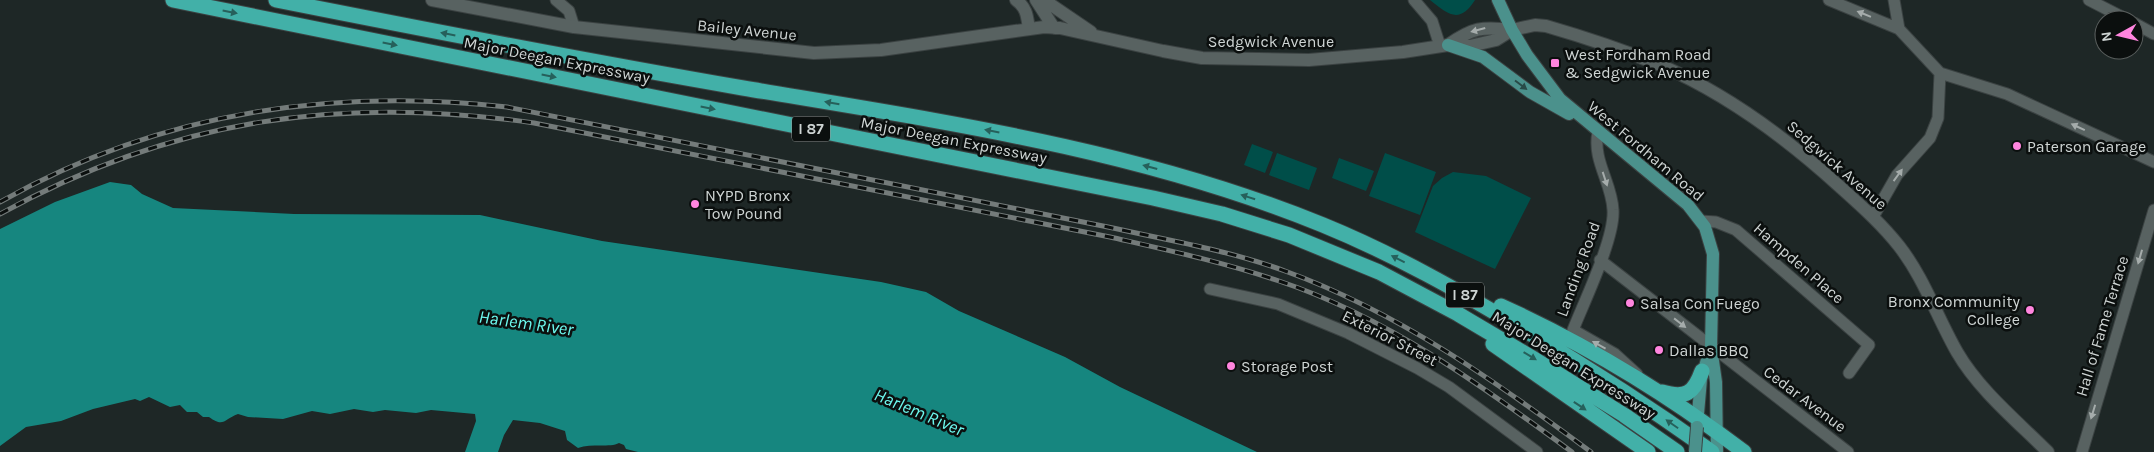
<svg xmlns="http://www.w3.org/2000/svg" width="2154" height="452" viewBox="0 0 2154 452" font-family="Karla,sans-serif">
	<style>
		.green { fill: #004e49 }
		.water { fill: #16867f }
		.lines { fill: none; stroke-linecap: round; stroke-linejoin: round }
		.street-casing { stroke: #3b4242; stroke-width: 13 }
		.secondary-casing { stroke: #3b4242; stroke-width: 14 }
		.primary-casing { stroke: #3b4242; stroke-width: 14 }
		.highway-casing { stroke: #3b4242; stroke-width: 17 }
		.street { stroke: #586261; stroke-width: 11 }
		.secondary { stroke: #586261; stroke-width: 12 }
		.primary { stroke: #4b918c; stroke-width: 12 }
		.highway { stroke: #42b0a8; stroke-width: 15 }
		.rail-casing { stroke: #747b7a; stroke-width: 5 }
		.rail { stroke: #0b0f0e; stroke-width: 3; stroke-dasharray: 9; stroke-linecap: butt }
		.primary-bridge-casing { stroke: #3b4242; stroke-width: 14; stroke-linecap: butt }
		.primary-bridge { stroke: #4b918c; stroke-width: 12 }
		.oneway { fill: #26605b }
		.oneway2 { fill: #a5acab }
		.oneway3 { fill: #284a47 }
		.poi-dot { fill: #ff85de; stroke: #0b0f0e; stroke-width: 2 }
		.labels { text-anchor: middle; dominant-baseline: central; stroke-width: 5; stroke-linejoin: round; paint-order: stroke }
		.shield { fill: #0b0f0e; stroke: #949998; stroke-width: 1 }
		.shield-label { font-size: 15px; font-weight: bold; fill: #ced4d3 }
		.street-label { font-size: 16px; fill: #ced4d3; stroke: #0b0f0e }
		.poi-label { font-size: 16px; fill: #ced4d3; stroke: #0b0f0e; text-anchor: start }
		.water-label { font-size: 18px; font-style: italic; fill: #6efaf0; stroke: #0b0f0e }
	</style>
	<rect width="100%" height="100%" fill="#1e2726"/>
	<path class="green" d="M1430,0H1475C1459,25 1448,14 1430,0Z
		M1252,144L1273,152L1265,173L1244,165Z
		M1277,153L1317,168L1309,190L1269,175Z
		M1385,153L1436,172L1420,215L1369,196Z
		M1339,158L1374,171L1366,191L1332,178Z
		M1453,172L1486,176L1531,198L1495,269L1415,232L1433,186L1442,178Z"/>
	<path class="water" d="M110,182L131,185L142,194L173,208L294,214L480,215L602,241L881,282L926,292L959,311L1065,357L1120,387L1257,452H638L626,449L624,445L619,443C610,448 592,443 578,448L567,440L565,431L540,423L513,420L504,435L498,452H465L476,421L475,414L431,410L416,413L385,410L373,412L354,409L330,414L312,411L283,419L248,417L238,414C224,419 224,428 209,417H203L197,412H187L180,405L170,407L149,397L140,401L135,399L93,409L61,421L26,427L0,446V229L55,202Z"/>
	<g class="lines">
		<g class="street-casing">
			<path id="street" d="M556,0L569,11L574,27
				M1414,0L1432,21L1440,46
				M1829,0L1899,29
				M2089,0L2128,20
				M2134,23L2154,34
				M1940,73L2007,94L2154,162
				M1598,132C1592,160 1612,183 1613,210C1615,238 1584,302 1573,330L1615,354L1637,374
				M1873,217L1897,175L1930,138L1938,118L1940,73L1899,29L1894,0
				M1701,221L1716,222L1736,230L1869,345L1849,373
				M1600,260L1848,452
				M1210,289L1278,304L1348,333L1417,368L1449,387L1537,452
				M2082,452L2154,210"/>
		</g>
		<g class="secondary-casing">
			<path id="secondary" d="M432,0L574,27L814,53L881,50L1044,27L1060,28L1163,51L1202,58L1309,60L1403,52L1448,45L1470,46L1496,40L1512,30L1535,25L1546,26C1584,37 1623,50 1660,65C1725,93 1785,137 1838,185C1859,204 1881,223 1899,246C1924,278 1937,317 1957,352C1979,390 2017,421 2048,452
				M1016,0C1027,8 1027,16 1029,29
				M1036,0L1054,28
				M1044,0L1091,32
				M1448,45C1472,28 1482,26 1512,30"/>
		</g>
		<g class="primary-casing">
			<path id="primary" d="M1498,0L1512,30L1527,55L1560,99L1688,205L1705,227L1713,254L1711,347L1716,382L1717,452
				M1448,45L1483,57L1530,92L1569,114
				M1697,425L1701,379L1711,347"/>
		</g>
		<g class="highway-casing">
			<path id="highway" d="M173,0L1153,198L1222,214L1289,235L1379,272L1458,314L1534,359L1624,415L1677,452
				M276,0C432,31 587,61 743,88C939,121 1137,149 1323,225C1394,254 1461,292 1526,331C1590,369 1652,409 1712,452
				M1501,306C1587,345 1669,395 1744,452
				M1493,344L1648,452
				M1662,392C1686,399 1694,393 1702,371"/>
		</g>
		<use href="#street" class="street"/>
		<use href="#secondary" class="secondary"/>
		<use href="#primary" class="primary"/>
		<use href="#highway" class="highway"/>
		<g class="rail-casing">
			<path id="rail" d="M0,202C158,113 328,87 507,107L1108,227C1167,240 1228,250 1285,271C1398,312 1495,381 1591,452
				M0,214C173,119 340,95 534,123L1110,237C1167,250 1223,262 1279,281C1387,317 1481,385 1572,452"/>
		</g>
		<use href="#rail" class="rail"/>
		<g class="primary-bridge-casing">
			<path id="primary-bridge" d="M1695,452L1697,427"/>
		</g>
		<use href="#primary-bridge" class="primary-bridge"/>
	</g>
	<defs><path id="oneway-solid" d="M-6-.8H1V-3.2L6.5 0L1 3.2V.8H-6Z" transform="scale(1.25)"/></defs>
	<g class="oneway">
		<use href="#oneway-solid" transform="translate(230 12) rotate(11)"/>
		<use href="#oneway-solid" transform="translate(448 34) rotate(-169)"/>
		<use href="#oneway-solid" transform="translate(390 44) rotate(11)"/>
		<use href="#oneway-solid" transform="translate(549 76) rotate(11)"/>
		<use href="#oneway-solid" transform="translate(832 103) rotate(-170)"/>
		<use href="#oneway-solid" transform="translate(708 108) rotate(11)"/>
		<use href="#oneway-solid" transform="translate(992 131) rotate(-169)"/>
		<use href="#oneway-solid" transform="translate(1150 167) rotate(-165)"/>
		<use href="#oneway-solid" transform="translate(1248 197) rotate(-162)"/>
		<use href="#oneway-solid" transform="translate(1398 259) rotate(-153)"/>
		<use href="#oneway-solid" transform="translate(1530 356) rotate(31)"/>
		<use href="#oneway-solid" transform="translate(1580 406) rotate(34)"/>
		<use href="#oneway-solid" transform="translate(1672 424) rotate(-145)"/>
	</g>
	<g class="oneway2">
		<use href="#oneway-solid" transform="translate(1864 14) rotate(-158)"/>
		<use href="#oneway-solid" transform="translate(1478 30) rotate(165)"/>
		<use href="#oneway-solid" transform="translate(2078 127) rotate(-155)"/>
		<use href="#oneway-solid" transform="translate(1898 175) rotate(-54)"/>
		<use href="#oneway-solid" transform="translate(1605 179) rotate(72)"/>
		<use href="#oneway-solid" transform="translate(2140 257) rotate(106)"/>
		<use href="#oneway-solid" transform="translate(1680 323) rotate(38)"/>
		<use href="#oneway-solid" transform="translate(1599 345) rotate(-151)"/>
		<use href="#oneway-solid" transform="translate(2093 412) rotate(107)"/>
	</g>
	<use class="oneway3" href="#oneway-solid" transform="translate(1521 85) rotate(37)"/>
	<g class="poi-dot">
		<rect x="1550" y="58" width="10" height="10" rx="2.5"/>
		<circle cx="2017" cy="146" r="5"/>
		<circle cx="695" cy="204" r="5"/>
		<circle cx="1630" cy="303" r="5"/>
		<circle cx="2030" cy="310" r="5"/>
		<circle cx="1659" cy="350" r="5"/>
		<circle cx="1231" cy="366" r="5"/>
	</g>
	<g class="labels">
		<g class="shield">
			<rect x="792" y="116.5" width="38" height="25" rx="4"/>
			<rect x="1446" y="282.5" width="38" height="25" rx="4"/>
		</g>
		<g class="shield-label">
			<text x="811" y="129">I 87</text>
			<text x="1465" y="295">I 87</text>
		</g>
		<g class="street-label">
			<text transform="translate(747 30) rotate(6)">Bailey Avenue</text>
			<text x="1271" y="41">Sedgwick Avenue</text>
			<text transform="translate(557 60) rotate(11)">Major Deegan Expressway</text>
			<text transform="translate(954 140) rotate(11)">Major Deegan Expressway</text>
			<text transform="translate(1646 151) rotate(40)">West Fordham Road</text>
			<text transform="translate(1837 165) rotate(41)">Sedgwick Avenue</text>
			<text transform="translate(1799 263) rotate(41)">Hampden Place</text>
			<text transform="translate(1578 269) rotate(-70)">Landing Road</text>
			<text transform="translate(2102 326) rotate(-73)">Hall of Fame Terrace</text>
			<text transform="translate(1390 338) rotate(27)">Exterior Street</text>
			<text transform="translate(1574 365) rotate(32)">Major Deegan Expressway</text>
			<text transform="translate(1805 399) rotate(37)">Cedar Avenue</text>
		</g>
		<g class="poi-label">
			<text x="1565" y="54">West Fordham Road<tspan x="1565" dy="18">&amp; Sedgwick Avenue</tspan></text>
			<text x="2027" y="146">Paterson Garage</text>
			<text x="705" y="195">NYPD Bronx<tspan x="705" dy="18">Tow Pound</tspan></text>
			<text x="2020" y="301" text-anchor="end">Bronx Community<tspan x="2020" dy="18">College</tspan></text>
			<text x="1640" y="303">Salsa Con Fuego</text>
			<text x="1669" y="350">Dallas BBQ</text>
			<text x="1241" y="366">Storage Post</text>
		</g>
		<g class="water-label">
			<text transform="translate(526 323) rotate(8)">Harlem River</text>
			<text transform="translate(919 412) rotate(23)">Harlem River</text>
		</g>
	</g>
	<g transform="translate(2119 35) rotate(262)"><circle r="24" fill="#0b0f0e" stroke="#595e5d"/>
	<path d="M0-4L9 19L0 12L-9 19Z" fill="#ff85de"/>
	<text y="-8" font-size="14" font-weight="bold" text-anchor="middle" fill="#ced4d3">N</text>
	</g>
</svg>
